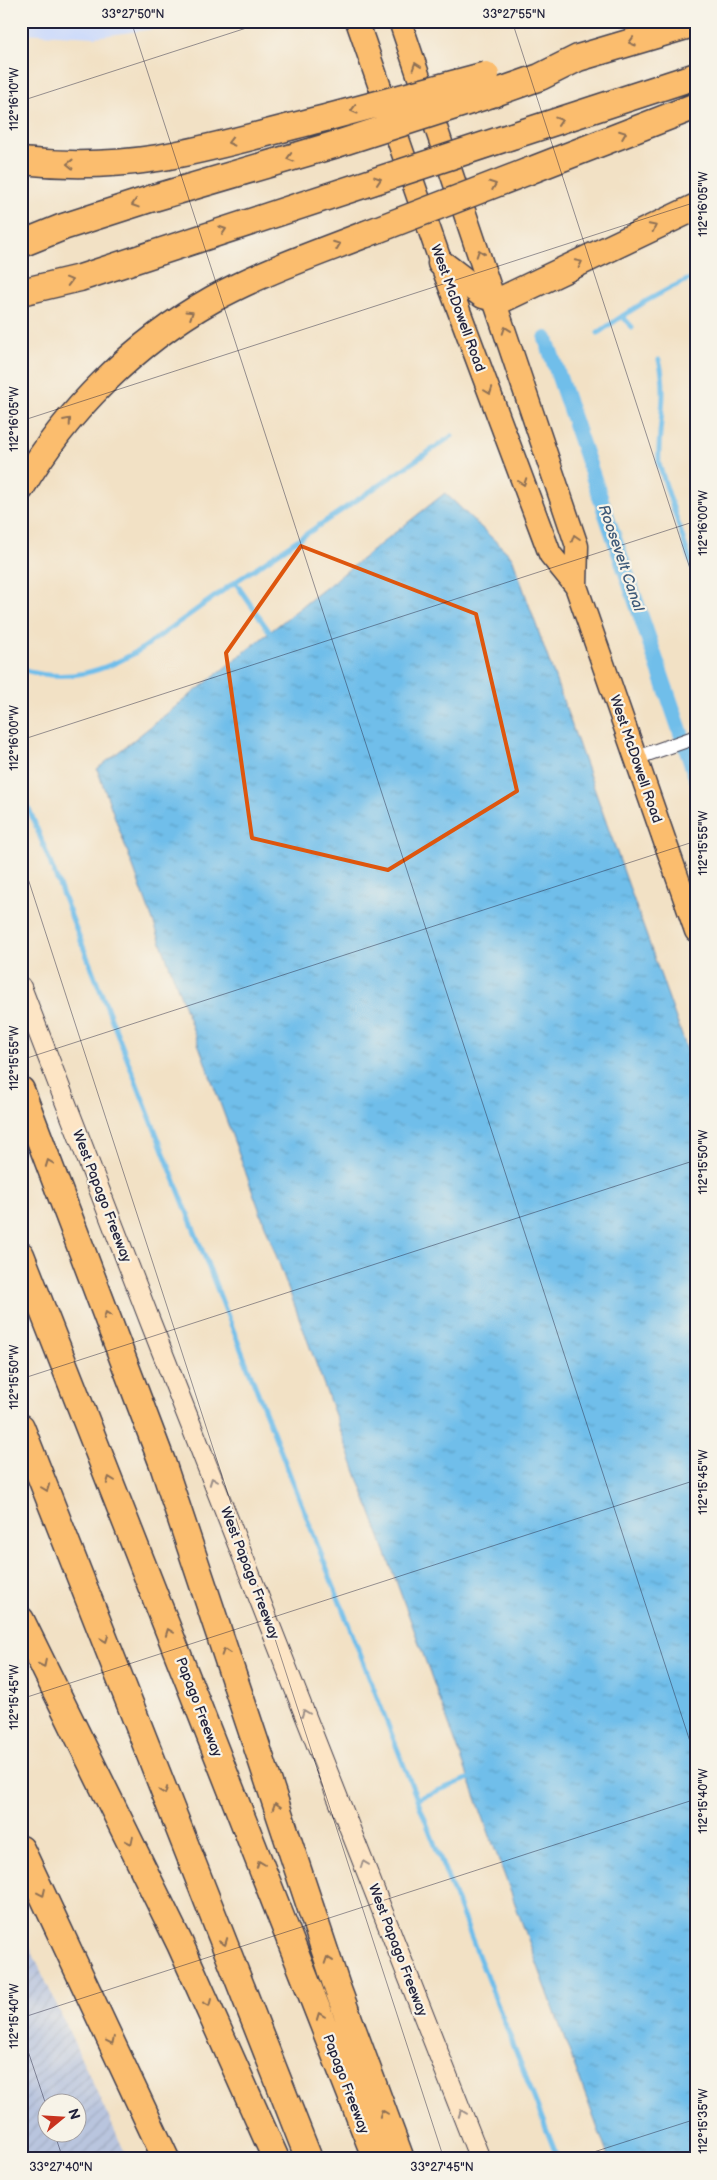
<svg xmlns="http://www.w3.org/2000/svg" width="717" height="2180" viewBox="0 0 717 2180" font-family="'Balsamiq Sans',sans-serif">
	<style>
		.built { fill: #cedbfa }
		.industrial { fill: url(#industrial-furrows); fill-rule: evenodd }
		.water { fill: url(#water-ripples); stroke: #487092 }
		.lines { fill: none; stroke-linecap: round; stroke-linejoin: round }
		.stream { stroke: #6fbeea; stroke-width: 5 }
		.canal { stroke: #6fbeea; stroke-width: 16 }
		.street-casing { stroke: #413f50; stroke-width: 16 }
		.secondary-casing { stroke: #413f50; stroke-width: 22 }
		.primary-casing { stroke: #413f50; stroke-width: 25 }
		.highway-casing { stroke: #413f50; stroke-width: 29 }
		.street { stroke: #fff; stroke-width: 14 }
		.secondary { stroke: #fde5c5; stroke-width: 20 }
		.primary { stroke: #fbbd6e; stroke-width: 22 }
		.highway { stroke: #fbbd6e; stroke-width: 26 }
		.highway-bridge-casing { stroke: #413f50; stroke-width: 29; stroke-linecap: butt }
		.highway-bridge { stroke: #fbbd6e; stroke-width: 26 }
		.oneway { stroke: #8e7054 }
		.oneway2 { stroke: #9a8d87 }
		.marked { fill: none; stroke: #de560e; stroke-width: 4; stroke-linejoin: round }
		.ticks { fill: none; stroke: #22223b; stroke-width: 1; stroke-opacity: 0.45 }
		.labels { text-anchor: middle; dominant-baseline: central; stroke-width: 4.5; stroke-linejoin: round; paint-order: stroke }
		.street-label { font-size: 14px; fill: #22223b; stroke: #f7f3e8 }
		.water-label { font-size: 15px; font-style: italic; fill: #3d5978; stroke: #f7f3e8 }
		.neatline { fill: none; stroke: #22223b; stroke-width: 2 }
		.ticks-label { font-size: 12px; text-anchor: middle; fill: #22223b }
	</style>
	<defs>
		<pattern id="industrial-furrows" width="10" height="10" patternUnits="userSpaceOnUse" patternTransform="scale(1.25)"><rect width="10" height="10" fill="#b9c5de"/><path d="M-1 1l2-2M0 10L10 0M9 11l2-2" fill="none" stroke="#9fa9bf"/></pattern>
		<pattern id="water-ripples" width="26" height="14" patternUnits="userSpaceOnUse" patternTransform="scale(1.25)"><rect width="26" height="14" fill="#6fbeea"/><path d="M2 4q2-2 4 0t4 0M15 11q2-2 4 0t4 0" fill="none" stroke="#5b9abf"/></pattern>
	</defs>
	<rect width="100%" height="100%" fill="#f7f3e8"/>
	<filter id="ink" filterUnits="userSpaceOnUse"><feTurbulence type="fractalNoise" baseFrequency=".02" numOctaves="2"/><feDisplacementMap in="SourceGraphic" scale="10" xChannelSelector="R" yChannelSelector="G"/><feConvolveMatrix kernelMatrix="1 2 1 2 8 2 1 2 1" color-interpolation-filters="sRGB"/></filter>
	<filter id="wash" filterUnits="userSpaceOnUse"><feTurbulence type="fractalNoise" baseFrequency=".0096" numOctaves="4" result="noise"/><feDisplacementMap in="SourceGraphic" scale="20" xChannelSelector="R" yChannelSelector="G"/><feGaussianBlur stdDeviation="1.12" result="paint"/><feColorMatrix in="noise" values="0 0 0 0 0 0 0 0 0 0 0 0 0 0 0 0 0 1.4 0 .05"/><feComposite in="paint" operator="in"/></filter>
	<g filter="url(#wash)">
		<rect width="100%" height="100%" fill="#f2e1c5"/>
		<path class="built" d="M21,21H211L95,37L21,33Z"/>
		<path class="industrial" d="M21,1928L128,2159H21ZM48,2102H78V2132H48Z"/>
		<path class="water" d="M445,493L512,557L696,1075V2150L671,2159H609L97,769Z"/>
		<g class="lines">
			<path class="stream" d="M622,316L632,327
				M598,333C629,310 661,291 696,276
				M659,360C669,394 657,429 659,464L696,579
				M235,582L273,637
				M21,669C66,684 104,672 143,648L235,582L452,436
				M21,788L558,2159
				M417,1799L475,1776"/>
			<path class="canal" d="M546,339L696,777"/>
		</g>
	</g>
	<g filter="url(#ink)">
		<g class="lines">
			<g class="street-casing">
				<path id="street" d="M636,758L696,737"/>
			</g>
			<g class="secondary-casing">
				<path id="secondary" d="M21,987L150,1321L480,2159"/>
			</g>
			<g class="primary-casing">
				<path id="primary" d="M357,21L441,263L550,554L576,586L696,931
					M400,21L577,546L576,586"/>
			</g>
			<g class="highway-casing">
				<path id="highway" d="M492,94L540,77L578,58L696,23
					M512,136L696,76
					M21,161C67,166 113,165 158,158C216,148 272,131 329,117
					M529,171L696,106
					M21,244L63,227L150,199L337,144
					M441,263L483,295L501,300L696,207
					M21,488C67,410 135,343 213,299C262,272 315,254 366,234
					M21,1090L162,1462L337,1987L401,2159
					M21,1255L376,2159
					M21,1427L309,2159
					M21,1620L180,1944L276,2159
					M21,1849L166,2159"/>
			</g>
			<use href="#street" class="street"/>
			<use href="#secondary" class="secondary"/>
			<use href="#primary" class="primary"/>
			<use href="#highway" class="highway"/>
			<g class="highway-bridge-casing">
				<path id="highway-bridge" d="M329,117L486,75
					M337,144L492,94
					M366,234L529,171
					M21,292L80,278L512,136"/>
			</g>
			<use href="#highway-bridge" class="highway-bridge"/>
		</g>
		<defs><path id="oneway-chevron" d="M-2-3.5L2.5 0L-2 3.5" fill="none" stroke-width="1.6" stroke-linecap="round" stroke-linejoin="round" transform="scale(1.25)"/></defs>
		<g class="oneway">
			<use href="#oneway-chevron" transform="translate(632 42) rotate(163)"/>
			<use href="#oneway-chevron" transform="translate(416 66) rotate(-109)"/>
			<use href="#oneway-chevron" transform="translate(354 110) rotate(165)"/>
			<use href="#oneway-chevron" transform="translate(559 121) rotate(-18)"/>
			<use href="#oneway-chevron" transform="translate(623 134) rotate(-21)"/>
			<use href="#oneway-chevron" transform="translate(231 142) rotate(166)"/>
			<use href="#oneway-chevron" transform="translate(290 158) rotate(164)"/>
			<use href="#oneway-chevron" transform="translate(70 164) rotate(-179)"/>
			<use href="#oneway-chevron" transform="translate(378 180) rotate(-18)"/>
			<use href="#oneway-chevron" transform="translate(493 185) rotate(-21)"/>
			<use href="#oneway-chevron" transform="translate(135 204) rotate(162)"/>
			<use href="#oneway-chevron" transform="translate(653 227) rotate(-26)"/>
			<use href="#oneway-chevron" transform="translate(223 230) rotate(-18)"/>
			<use href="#oneway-chevron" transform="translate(337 245) rotate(-21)"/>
			<use href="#oneway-chevron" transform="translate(480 253) rotate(-109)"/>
			<use href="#oneway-chevron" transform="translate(579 263) rotate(-26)"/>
			<use href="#oneway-chevron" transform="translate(69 281) rotate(-15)"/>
			<use href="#oneway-chevron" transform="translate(190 314) rotate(-32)"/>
			<use href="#oneway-chevron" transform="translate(506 330) rotate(-109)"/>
			<use href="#oneway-chevron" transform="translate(489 391) rotate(69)"/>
			<use href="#oneway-chevron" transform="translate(68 421) rotate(-49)"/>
			<use href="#oneway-chevron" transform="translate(523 482) rotate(70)"/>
			<use href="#oneway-chevron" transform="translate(575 538) rotate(-108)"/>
			<use href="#oneway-chevron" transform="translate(49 1163) rotate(-111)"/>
			<use href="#oneway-chevron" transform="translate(107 1315) rotate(-111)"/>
			<use href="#oneway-chevron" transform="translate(110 1480) rotate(-111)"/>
			<use href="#oneway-chevron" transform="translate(46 1488) rotate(69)"/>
			<use href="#oneway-chevron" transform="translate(169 1632) rotate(-111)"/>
			<use href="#oneway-chevron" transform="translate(105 1639) rotate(69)"/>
			<use href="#oneway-chevron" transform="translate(225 1652) rotate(-108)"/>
			<use href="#oneway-chevron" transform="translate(43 1664) rotate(64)"/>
			<use href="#oneway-chevron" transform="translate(164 1791) rotate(69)"/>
			<use href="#oneway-chevron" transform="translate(276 1806) rotate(-108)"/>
			<use href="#oneway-chevron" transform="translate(130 1841) rotate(64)"/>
			<use href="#oneway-chevron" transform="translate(260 1864) rotate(-111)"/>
			<use href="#oneway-chevron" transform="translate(42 1893) rotate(65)"/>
			<use href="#oneway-chevron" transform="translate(224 1942) rotate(69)"/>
			<use href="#oneway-chevron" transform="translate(328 1960) rotate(-109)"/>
			<use href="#oneway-chevron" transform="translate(208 2003) rotate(66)"/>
			<use href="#oneway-chevron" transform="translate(320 2016) rotate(-111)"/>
			<use href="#oneway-chevron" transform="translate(111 2041) rotate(65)"/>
			<use href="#oneway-chevron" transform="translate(383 2113) rotate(-111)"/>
		</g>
		<g class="oneway2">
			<use href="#oneway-chevron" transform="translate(213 1481) rotate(-111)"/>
			<use href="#oneway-chevron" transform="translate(305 1713) rotate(-111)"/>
			<use href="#oneway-chevron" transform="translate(364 1864) rotate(-111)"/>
			<use href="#oneway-chevron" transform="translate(462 2113) rotate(-111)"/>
		</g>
	</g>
	<path class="marked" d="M301,546L476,614L517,791L388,870L252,838L226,653Z"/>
	<path class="ticks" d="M131,21L696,1760M512,21L696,587M21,101L268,21M21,421L696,202M21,740L696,521M21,857L444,2159M21,1060L696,841M21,1379L696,1160M21,1699L696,1480M21,2018L696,1799M21,2030L48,2111M54,2132L63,2159M572,2159L696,2119"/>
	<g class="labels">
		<g class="street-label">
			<text transform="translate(458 308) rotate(70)">West McDowell Road</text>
			<text transform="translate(636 759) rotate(71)">West McDowell Road</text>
			<text transform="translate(102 1196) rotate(69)">West Papago Freeway</text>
			<text transform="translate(250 1573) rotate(69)">West Papago Freeway</text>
			<text transform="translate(199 1707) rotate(69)">Papago Freeway</text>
			<text transform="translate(398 1950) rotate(69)">West Papago Freeway</text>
			<text transform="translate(346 2084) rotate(69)">Papago Freeway</text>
		</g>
		<g class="water-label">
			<text transform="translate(621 558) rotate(71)">Roosevelt Canal</text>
		</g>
	</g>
	<rect width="717" height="2180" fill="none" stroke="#f7f3e8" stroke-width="55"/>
	<g transform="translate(62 2118) rotate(72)"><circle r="24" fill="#f7f3e8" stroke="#a29fa3"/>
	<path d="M0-4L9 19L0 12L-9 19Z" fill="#c8321e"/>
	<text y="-8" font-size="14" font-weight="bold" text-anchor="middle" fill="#22223b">N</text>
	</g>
	<rect x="28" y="28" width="662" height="2124" class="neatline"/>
	<g class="ticks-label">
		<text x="133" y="18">33°27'50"N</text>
		<text x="514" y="18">33°27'55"N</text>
		<text transform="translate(14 99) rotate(-90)" y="4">112°16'10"W</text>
		<text transform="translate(703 204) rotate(-90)" y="4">112°16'05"W</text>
		<text transform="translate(14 419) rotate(-90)" y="4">112°16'05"W</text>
		<text transform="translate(703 523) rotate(-90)" y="4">112°16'00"W</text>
		<text transform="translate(14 738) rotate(-90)" y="4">112°16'00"W</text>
		<text transform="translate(703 843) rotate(-90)" y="4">112°15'55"W</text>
		<text transform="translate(14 1058) rotate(-90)" y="4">112°15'55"W</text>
		<text transform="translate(703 1162) rotate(-90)" y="4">112°15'50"W</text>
		<text transform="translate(14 1377) rotate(-90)" y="4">112°15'50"W</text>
		<text transform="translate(703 1482) rotate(-90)" y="4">112°15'45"W</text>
		<text transform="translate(14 1697) rotate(-90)" y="4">112°15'45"W</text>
		<text transform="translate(703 1801) rotate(-90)" y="4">112°15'40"W</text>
		<text transform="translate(14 2016) rotate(-90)" y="4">112°15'40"W</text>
		<text transform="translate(703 2121) rotate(-90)" y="4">112°15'35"W</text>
		<text x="61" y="2171">33°27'40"N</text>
		<text x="442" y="2171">33°27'45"N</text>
	</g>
</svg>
